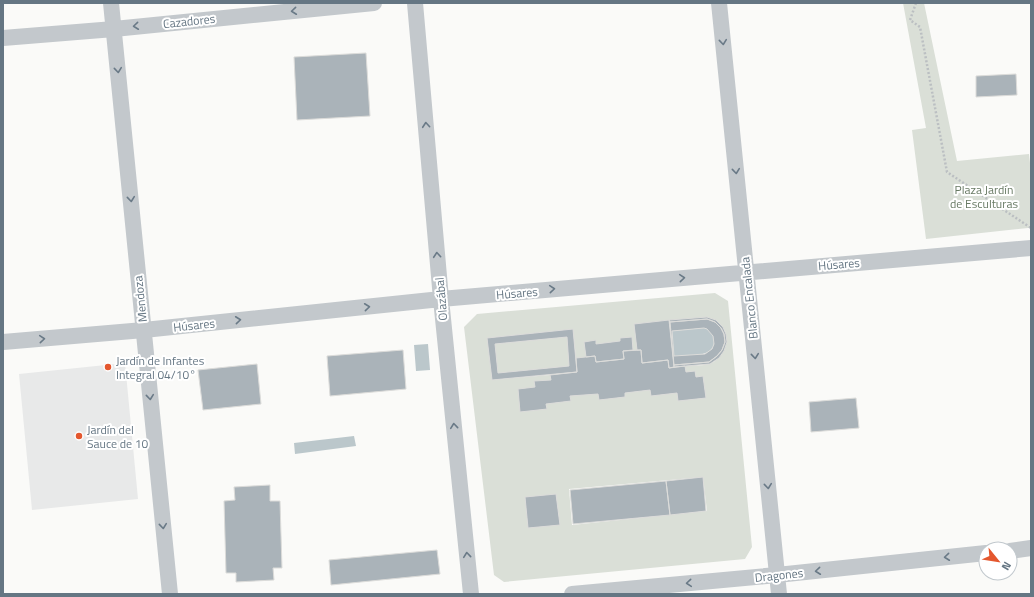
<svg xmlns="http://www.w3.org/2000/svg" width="1034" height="597" viewBox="0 0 1034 597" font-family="'Titillium Web',sans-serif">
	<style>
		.built { fill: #e8e9e9 }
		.green { fill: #dadfd7; fill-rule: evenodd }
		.water { fill: #bbc7cb }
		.building { fill: #aab3b9; stroke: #dcdcda; fill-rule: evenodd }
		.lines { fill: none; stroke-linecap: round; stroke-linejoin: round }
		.path { stroke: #bbbfc2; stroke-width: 2.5; stroke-dasharray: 2 2; stroke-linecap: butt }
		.minor { stroke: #c3c8cc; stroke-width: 16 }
		.oneway { stroke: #6a7a87 }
		.poi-dot { fill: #e4572e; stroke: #fff; stroke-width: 1.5 }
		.labels { text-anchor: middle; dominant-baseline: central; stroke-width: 4; stroke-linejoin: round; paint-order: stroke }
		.street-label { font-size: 12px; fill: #657683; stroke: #fff }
		.park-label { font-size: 12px; fill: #687a64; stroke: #fff }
		.poi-label { font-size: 12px; fill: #657683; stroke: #fff; text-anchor: start }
	</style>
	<rect width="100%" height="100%" fill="#fafaf8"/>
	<path class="built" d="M125,363L138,499L32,510L19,374Z"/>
	<path class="green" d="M903,3H924L957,161L1029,154L1031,172V223L1028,228L926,239L912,130L926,128Z
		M715,293L728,301L752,547L745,559L504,582L494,575L464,327L477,314ZM707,317C724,323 731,333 723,350C720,356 717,361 710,364C703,366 693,365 685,366L686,372L695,371L696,377L703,376L706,398L678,401L677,393L651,396L650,390L625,393V397L599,400L598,394L570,396L571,401L546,404L547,409L520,412L518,389L535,387L534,381L551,380L550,375L492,380L487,338L573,329L576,358L586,357L584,342L596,340V344L620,341V338L632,337L633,350H637L634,324ZM703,477L707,511L572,525L569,489ZM556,494L560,525L528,528L525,497Z
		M567,337L569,366L498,373L495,344Z"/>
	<path class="water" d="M704,328C709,329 713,334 714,339C716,359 687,355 674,356L672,331Z
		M428,344L430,370L416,371L414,345Z
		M354,436L356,446L295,454L294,443Z"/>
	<path class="building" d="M366,53L370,116L297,120L294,57Z
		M1016,74L1017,95L976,97V76Z
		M707,317L716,320L723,327L726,334L727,342L724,351L719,358L710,364L674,367V365L709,362L717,356L722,350L725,342L724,334L721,328L715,322L707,319L670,322L669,320Z
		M707,319L715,322L721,328L724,334L725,342L722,350L717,356L709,362L674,365L670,322ZM704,328L707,329L713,336L714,344L712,349L705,354L674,356L672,331Z
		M669,320L674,367L669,368L668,360L642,363L641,350H637L634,324Z
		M573,329L577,372L492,380L487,338ZM567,337L569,366L498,373L495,344Z
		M632,337L633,350L623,351L624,359L596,362L595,356L586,357L584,342L596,340V344L620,341V338Z
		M403,350L406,389L330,396L327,356Z
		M641,350L642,363L668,360L669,368L685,366L686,372L695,371L696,377L703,376L706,398L678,401L677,393L651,396L650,390L625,393V397L599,400L598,394L570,396L571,401L546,404L547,409L520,412L518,389L535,387L534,381L551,380L550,375L577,372L576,358L595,356L596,362L624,359L623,351Z
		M257,364L261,404L203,410L198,370Z
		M856,398L859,428L811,432L809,402Z
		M703,477L706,511L670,515L666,481Z
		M666,481L670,515L573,524L570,490Z
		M270,485V501H280L282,568H273L274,580L236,582V573H226L224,501L235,500L234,487Z
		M556,494L560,525L528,528L525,497Z
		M437,550L440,574L331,585L329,560Z"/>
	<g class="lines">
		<path class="path" d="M916,3L910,20L920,27L947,172L1031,228"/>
		<path class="minor" d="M111,3L170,594
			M415,3L441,299L471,594
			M719,3L779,594
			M3,38L114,29L374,3
			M3,342L144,330L441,299L1031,248
			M1010,551L1031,548
			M572,594L777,575L986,553"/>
	</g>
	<defs><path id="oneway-chevron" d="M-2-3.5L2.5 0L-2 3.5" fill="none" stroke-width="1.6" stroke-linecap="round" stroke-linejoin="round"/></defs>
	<g class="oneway">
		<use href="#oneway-chevron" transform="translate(294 11) rotate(174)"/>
		<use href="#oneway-chevron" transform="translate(136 26) rotate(174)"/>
		<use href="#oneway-chevron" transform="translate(723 42) rotate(84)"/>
		<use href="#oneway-chevron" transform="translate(118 70) rotate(84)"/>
		<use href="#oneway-chevron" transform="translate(426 125) rotate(-95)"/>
		<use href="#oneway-chevron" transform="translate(736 171) rotate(84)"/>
		<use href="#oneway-chevron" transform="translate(131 199) rotate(84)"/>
		<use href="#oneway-chevron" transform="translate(437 255) rotate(-95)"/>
		<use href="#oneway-chevron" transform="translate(682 278) rotate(-5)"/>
		<use href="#oneway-chevron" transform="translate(552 289) rotate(-5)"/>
		<use href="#oneway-chevron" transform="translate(367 307) rotate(-6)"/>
		<use href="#oneway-chevron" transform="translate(238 320) rotate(-6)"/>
		<use href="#oneway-chevron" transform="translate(42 339) rotate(-5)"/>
		<use href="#oneway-chevron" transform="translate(755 356) rotate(84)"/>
		<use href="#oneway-chevron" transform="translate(150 397) rotate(84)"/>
		<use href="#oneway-chevron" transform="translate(454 426) rotate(-96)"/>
		<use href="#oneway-chevron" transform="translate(768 486) rotate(84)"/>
		<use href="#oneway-chevron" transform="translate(163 526) rotate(84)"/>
		<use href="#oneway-chevron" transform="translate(467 555) rotate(-96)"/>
		<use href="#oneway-chevron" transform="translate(947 557) rotate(174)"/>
		<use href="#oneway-chevron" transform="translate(818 571) rotate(174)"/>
		<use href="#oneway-chevron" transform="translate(689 583) rotate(175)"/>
	</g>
	<g class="poi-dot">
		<circle cx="108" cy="367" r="4"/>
		<circle cx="79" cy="436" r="4"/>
	</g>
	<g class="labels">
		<g class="street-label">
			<text transform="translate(189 21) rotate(-6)">Cazadores</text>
			<text transform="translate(839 264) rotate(-5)">Húsares</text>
			<text transform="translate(517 293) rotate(-5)">Húsares</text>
			<text transform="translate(749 298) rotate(-96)">Blanco Encalada</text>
			<text transform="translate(140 299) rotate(-96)">Mendoza</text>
			<text transform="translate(441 299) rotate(-95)">Olazábal</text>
			<text transform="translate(194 325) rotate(-6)">Húsares</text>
			<text transform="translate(779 575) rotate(-6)">Dragones</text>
		</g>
		<g class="park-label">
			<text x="984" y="189">Plaza Jardín<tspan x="984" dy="14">de Esculturas</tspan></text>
		</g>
		<g class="poi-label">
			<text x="116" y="360">Jardín de Infantes<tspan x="116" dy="14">Integral 04/10°</tspan></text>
			<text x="87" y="429">Jardín del<tspan x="87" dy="14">Sauce de 10</tspan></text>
		</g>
	</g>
	<rect width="1034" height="597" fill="none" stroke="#657683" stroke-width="8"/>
	<g transform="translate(998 561) rotate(120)"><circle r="19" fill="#ffffff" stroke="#c1c8cd"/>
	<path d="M0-3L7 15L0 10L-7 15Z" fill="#e4572e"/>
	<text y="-6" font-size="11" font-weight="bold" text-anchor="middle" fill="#657683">N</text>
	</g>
</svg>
